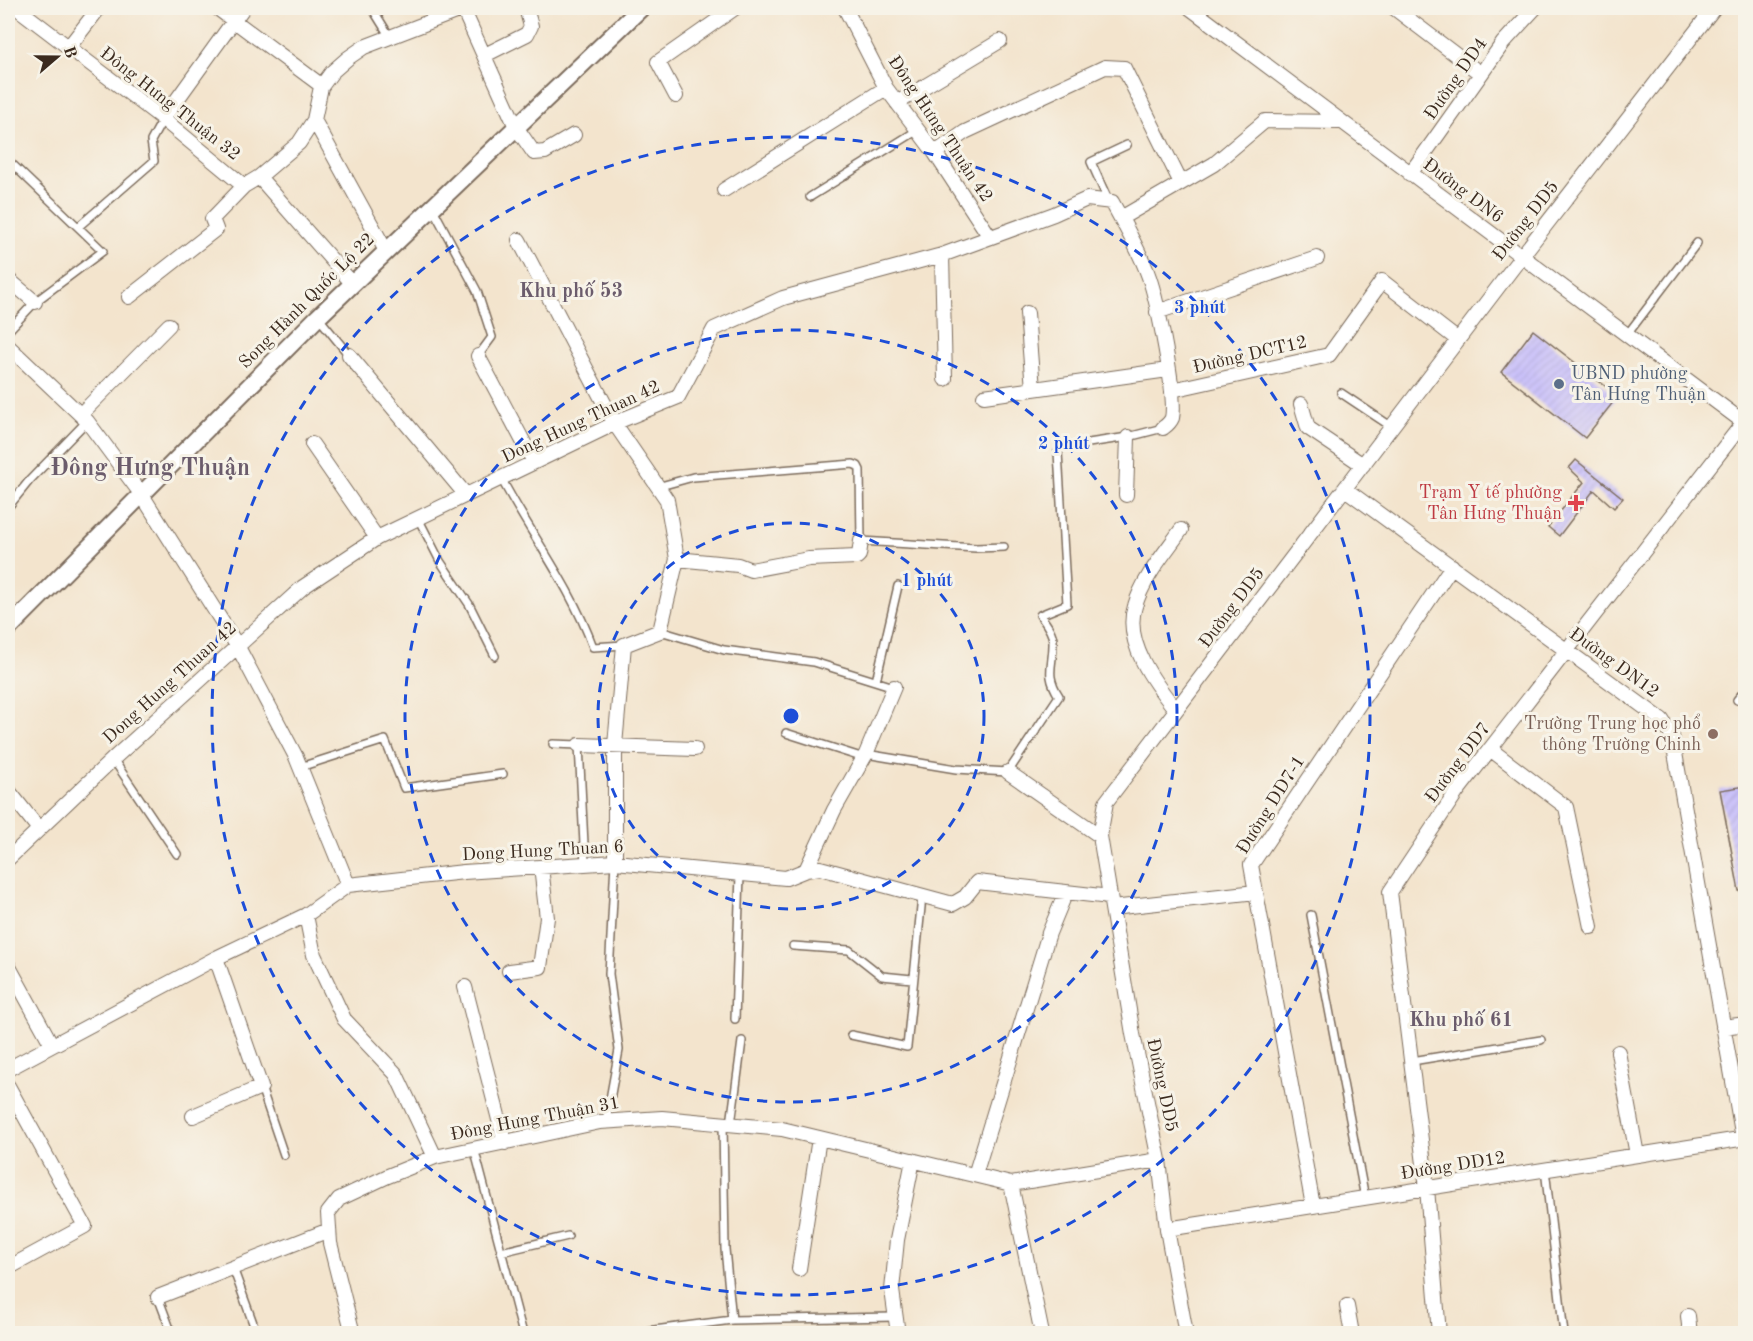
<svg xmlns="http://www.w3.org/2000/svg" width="1753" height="1341" viewBox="0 0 1753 1341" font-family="'Old Standard TT',serif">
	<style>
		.building { fill: url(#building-hatch) }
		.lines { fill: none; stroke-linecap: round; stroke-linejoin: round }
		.service-casing { stroke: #7b6b5b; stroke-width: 10 }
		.minor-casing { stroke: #7b6b5b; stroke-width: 16 }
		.tertiary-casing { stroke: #7b6b5b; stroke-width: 20 }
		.service { stroke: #fff; stroke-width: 7 }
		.minor { stroke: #fff; stroke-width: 14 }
		.tertiary { stroke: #fff; stroke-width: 16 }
		.ring { fill: none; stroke: #1d4ed8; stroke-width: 3; stroke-dasharray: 10 8 }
		.service-dot { fill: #5c6f8a; stroke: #f7f3e8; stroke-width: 2 }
		.health-dot { fill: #e0444e; stroke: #f7f3e8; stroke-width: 2 }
		.education-dot { fill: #8d6e63; stroke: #f7f3e8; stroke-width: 2 }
		.labels { text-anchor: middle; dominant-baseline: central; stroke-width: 6; stroke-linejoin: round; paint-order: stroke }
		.street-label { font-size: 18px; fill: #3b2a1e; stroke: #f7f3e8 }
		.service-label { font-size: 18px; fill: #4e5e75; stroke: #f7f3e8; text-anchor: start }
		.health-label { font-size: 18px; fill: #be3a42; stroke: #f7f3e8; text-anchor: end }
		.education-label { font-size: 18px; fill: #785e54; stroke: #f7f3e8; text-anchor: end }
		.neighbourhood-label { font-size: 20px; font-weight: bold; fill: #6b5c6c; stroke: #f7f3e8 }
		.district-label { font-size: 24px; font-weight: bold; fill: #6b5c6c; stroke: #f7f3e8 }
		.centre { fill: #1d4ed8; stroke: #f7f3e8; stroke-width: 3 }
		.ring-label { font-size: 18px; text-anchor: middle; font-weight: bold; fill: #1d4ed8; stroke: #f7f3e8; stroke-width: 6; stroke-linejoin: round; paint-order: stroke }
	</style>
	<defs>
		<pattern id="building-hatch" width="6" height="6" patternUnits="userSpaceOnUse" patternTransform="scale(1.5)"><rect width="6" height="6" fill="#c3b9fd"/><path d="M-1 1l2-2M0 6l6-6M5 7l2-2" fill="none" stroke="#a89fd8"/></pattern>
	</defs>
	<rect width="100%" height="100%" fill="#f7f3e8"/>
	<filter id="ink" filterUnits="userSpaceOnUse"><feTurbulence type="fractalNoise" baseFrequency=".0167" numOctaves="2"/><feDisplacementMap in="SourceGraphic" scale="12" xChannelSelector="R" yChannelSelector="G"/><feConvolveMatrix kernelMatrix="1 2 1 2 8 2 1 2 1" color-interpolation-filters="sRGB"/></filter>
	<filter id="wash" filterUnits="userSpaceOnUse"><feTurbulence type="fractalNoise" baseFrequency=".008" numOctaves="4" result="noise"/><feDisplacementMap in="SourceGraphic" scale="24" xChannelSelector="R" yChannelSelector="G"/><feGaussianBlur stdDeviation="1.35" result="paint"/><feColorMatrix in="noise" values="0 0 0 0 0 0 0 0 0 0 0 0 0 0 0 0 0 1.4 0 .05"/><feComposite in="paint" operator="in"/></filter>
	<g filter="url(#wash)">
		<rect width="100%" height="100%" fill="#f3e4cd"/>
		<g id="blocks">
			<path class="building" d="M1533,330L1618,396L1585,438L1501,372Z
				M1576,460L1623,498L1614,508L1594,490L1559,536L1548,527L1584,482L1569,468Z
				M1746,786V891H1739L1720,790Z"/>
		</g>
	</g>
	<g filter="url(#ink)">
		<use href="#blocks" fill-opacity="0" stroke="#7b6b5b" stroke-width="1.5"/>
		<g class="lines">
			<g class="service-casing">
				<path id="service" d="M372,8L390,37
					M8,160L103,251L35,302L8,331
					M810,197L918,130
					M1109,202L1091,162L1127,145
					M432,207L477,291L492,337L478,356
					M78,227L154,161L151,141L163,119
					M318,317L349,355
					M1626,336L1697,243
					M1341,393L1392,427
					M501,478C531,535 571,586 593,647L624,645
					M657,487L693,477L853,464L858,466L860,470L861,541L976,548L1004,547
					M8,507L29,481L87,421
					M418,518L440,561L469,604L495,656
					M660,631L724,650L814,662L894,687
					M876,681L898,586
					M1737,700L1746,689
					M786,733L864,758
					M553,744L579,745L585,864
					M866,754L956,769L1008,772L1059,696C1044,673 1054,665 1053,641C1053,632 1045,622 1040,615L1067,604L1058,452L1062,447L1128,437L1163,428
					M113,759L177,854
					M300,767L385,740L404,788L503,774
					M1311,915L1365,1198
					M793,946L849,950L882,976L912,979
					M735,1019L740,875
					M851,1035L907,1047L922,897
					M1412,1061L1541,1040
					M261,1087L284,1155
					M606,1121L619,1050L609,974L615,862
					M723,1123L725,1249L732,1320
					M731,1124L742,1041
					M474,1148L523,1334
					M1545,1169L1564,1334
					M501,1252L568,1236
					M233,1268L257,1334
					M158,1297L172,1334
					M631,1333L732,1320L895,1317"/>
			</g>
			<g class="minor-casing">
				<path id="minor" d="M17,8L163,119L244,186
					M217,8L322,86
					M845,8L886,88L935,153L990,237
					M1190,8L1746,424
					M1394,8L1481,74
					M68,48L99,8
					M485,55L527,34L531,26L526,8
					M676,96L658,62L735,8
					M897,103L1000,41
					M163,119L243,8
					M314,120L386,251
					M935,153L965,132L1105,67L1124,68L1181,183
					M1410,174L1503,43L1535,8
					M259,177L352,283
					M724,190L886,88
					M1121,218L1214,164L1265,121L1340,122
					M519,240L615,424L667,500L677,559L660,631L624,645L615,745V862
					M942,255L945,379
					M8,279L35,302
					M129,297L216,229L212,219L244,186L259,177L299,143L314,120L321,87L332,72L348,58L364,47L463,9L516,127L534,153L545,152L574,135
					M1157,312L1317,258
					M1027,313L1033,389
					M8,346L87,421L142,495L238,647L296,757L348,885
					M349,355L466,495
					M478,356L534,462
					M1172,390L1329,355L1382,281L1458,340
					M984,396L1168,370
					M1301,404L1308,428L1363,465
					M81,414L169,325
					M312,444L377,538
					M1345,489L1662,720L1672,736L1743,1138
					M1126,495L1128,437
					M677,559L738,565L751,570L809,559L857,557L859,555L861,541
					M1176,710C1155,684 1123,642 1135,606C1143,578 1165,553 1181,530
					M579,745L695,749
					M1490,749L1566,807L1591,927
					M1008,772L1100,836
					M8,790L38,828
					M8,859L113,759L303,587L377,538L624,419L678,397L714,329L783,298L942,255L1054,214L1087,199L1112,202C1125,226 1140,251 1149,277C1157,300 1177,396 1172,418C1170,423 1167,425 1163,428
					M806,870L834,810L866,754L894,687
					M1112,908L1256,892
					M306,915L314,955L344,1019L396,1074L435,1157
					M8,965L52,1045
					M509,971L540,967L547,918L541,867
					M465,987L505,1143
					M1723,1027L1746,1024
					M1618,1052L1637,1155
					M8,1069L216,958L306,915L348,885L464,872L615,862L786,878L806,870L820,868L953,904L965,897L977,882L1110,897
					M8,1086L85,1226L8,1268
					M193,1116L261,1087L216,958
					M975,1175L1049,933L1066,892
					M1011,1184L1042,1334
					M1313,1206L1251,865L1452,566
					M1167,1229L1746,1138
					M799,1269L819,1138
					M158,1297L329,1230
					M1347,1306L1352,1334
					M1688,1316L1690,1334
					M353,1334L330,1243L328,1213L339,1199L388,1176L435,1157L600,1122L662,1118L782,1129L1011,1184L1159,1160
					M898,1334L892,1290L897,1240L913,1160
					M1186,1334L1167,1229L1159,1160L1133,1034L1100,836L1106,802L1521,257L1714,8
					M1439,1334L1427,1188L1390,892L1456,793L1743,423"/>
			</g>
			<g class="tertiary-casing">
				<path id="tertiary" d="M8,629L318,317L641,8"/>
			</g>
			<use href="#service" class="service"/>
			<use href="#minor" class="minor"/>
			<use href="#tertiary" class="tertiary"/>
		</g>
	</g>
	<g class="ring">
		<circle cx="791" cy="716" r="193"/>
		<circle cx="791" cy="716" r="386"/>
		<circle cx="791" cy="716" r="579"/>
	</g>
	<circle class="service-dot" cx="1559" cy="384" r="6"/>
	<path class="health-dot" d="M1573 494h6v6h6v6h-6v6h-6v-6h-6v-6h6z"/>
	<circle class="education-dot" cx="1713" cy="734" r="6"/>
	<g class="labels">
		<g class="street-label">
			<text transform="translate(1456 79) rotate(-55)">Đường DD4</text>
			<text transform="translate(170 104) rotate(38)">Đông Hưng Thuận 32</text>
			<text transform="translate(940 129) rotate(56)">Đông Hưng Thuận 42</text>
			<text transform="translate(1463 191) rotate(37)">Đường DN6</text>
			<text transform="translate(1526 221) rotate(-52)">Đường DD5</text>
			<text transform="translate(307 301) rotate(-45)">Song Hành Quốc Lộ 22</text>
			<text transform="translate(1250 355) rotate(-13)">Đường DCT12</text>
			<text transform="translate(581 422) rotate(-25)">Dong Hung Thuan 42</text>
			<text transform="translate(1232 608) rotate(-53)">Đường DD5</text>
			<text transform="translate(1614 663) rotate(36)">Đường DN12</text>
			<text transform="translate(170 683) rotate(-42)">Dong Hung Thuan 42</text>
			<text transform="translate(1458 763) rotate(-53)">Đường DD7</text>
			<text transform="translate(1271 805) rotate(-58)">Đường DD7-1</text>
			<text transform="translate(543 851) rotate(-3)">Dong Hung Thuan 6</text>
			<text transform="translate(1162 1085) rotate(78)">Đường DD5</text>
			<text transform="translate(535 1119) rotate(-11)">Đông Hưng Thuận 31</text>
			<text transform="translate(1453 1166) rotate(-9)">Đường DD12</text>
		</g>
		<g class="service-label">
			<text x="1571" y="374">UBND phường<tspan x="1571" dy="21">Tân Hưng Thuận</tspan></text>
		</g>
		<g class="health-label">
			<text x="1562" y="493">Trạm Y tế phường<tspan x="1562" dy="21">Tân Hưng Thuận</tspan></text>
		</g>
		<g class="education-label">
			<text x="1701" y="724">Trường Trung học phổ<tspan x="1701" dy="21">thông Trường Chinh</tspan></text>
		</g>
		<g class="neighbourhood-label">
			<text x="571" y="292">Khu phố 53</text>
			<text x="1461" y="1021">Khu phố 61</text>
		</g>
		<g class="district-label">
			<text x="150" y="469">Đông Hưng Thuận</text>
		</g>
	</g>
	<circle cx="791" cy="716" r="9" class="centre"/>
	<g class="ring-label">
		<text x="1200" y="313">3 phút</text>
		<text x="1064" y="449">2 phút</text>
		<text x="927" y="586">1 phút</text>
	</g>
	<rect width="1753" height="1341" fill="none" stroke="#f7f3e8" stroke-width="30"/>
	<g transform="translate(57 57) rotate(70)" stroke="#f7f3e8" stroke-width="4.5" paint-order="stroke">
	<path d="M0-4.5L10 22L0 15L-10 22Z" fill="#3b2a1e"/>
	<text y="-9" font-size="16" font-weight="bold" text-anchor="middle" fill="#3b2a1e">B</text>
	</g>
</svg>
